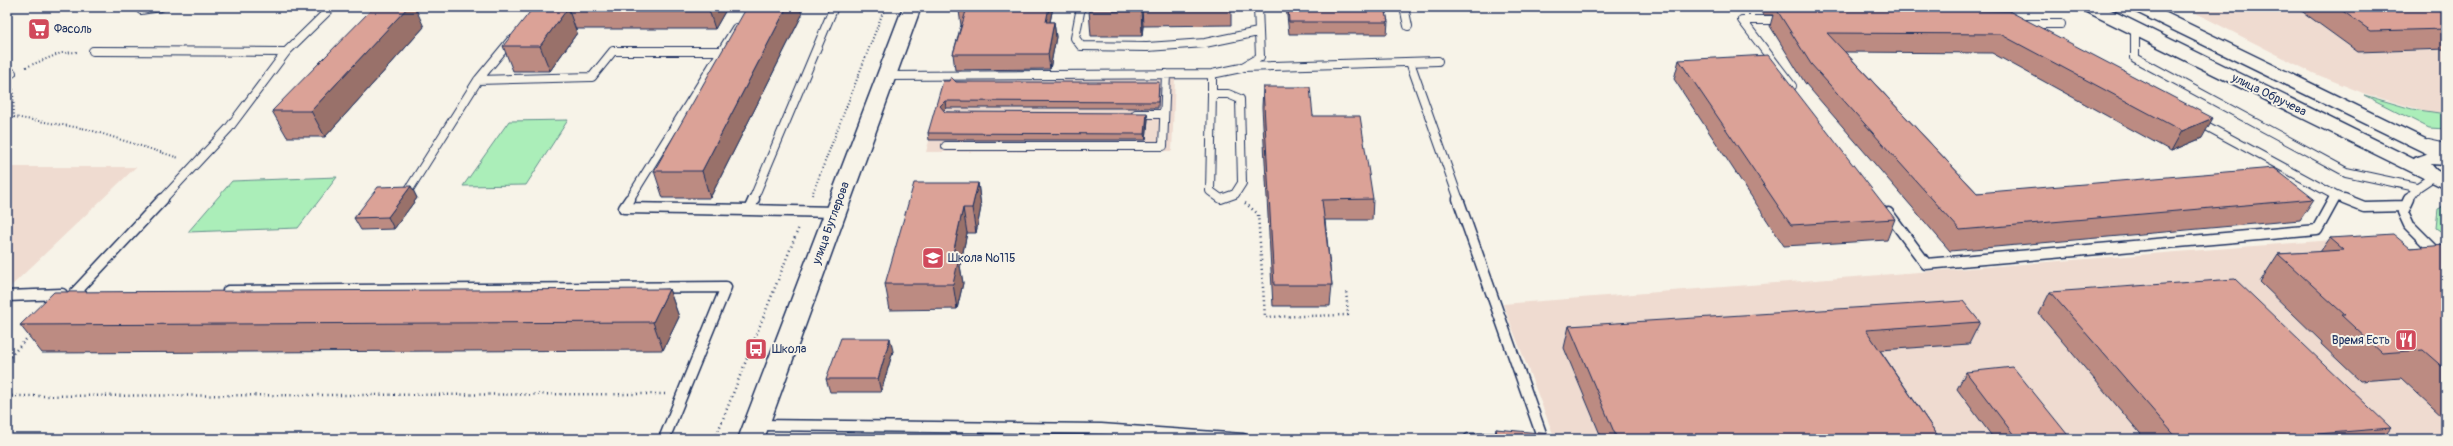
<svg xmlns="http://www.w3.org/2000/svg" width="2453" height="446" viewBox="0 0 2453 446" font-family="Pangolin,sans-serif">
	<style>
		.built { fill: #efdbd0 }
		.green { fill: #abeeb9; stroke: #638e8c }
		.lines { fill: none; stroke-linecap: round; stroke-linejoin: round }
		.lane-far1-casing { stroke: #1b2f5e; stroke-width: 10 }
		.lane-casing { stroke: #1b2f5e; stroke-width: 13 }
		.street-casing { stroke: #1b2f5e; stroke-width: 3 }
		.secondary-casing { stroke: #1b2f5e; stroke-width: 3 }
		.path-far1 { stroke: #1b2f5e; stroke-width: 2; stroke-dasharray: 1 2.5; stroke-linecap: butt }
		.path { stroke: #1b2f5e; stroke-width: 2.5; stroke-dasharray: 1 3.5; stroke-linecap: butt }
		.lane-far1 { stroke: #f7f3e8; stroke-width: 8 }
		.lane { stroke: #f7f3e8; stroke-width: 10 }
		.street { fill: #f7f3e8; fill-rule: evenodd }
		.secondary { fill: #f7f3e8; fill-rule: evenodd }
		.wall { fill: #bc8b82; stroke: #1b2f5e }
		.shaded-wall { fill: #99716a; stroke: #1b2f5e }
		.building { fill: #dba297; stroke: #1b2f5e }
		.labels { text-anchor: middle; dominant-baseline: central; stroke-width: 4; stroke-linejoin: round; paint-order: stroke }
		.poi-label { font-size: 12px; fill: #1b2f5e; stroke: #f7f3e8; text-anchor: start }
		.street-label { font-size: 12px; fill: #1b2f5e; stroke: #f7f3e8 }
	</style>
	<rect width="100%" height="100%" fill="#f7f3e8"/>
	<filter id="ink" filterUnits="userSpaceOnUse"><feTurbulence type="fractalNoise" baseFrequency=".025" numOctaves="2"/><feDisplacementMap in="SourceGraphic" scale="8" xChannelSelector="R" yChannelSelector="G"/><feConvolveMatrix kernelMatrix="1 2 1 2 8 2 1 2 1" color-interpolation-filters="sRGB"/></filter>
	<g filter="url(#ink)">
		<path class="built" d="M2184,7H2446V112L2435,113L2411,107L2363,93L2313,73Z
			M1175,78L1172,151L926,152L946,79Z
			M7,167H136L7,290Z
			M2346,239L2446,291V439H1555L1503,304Z"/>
		<path class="green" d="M2364,95L2412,109L2446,114V129L2429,128Z
			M568,120L526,185L463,186L509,121Z
			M337,177L298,228L188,232L232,181Z
			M2445,206H2446V235L2436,228L2438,209Z"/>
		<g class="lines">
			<g class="lane-far1-casing">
				<path id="lane-far1" d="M1081,7L1075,38L1081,46L1147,47L1205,43L1258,32
					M1404,7L1408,26
					M141,10L161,7
					M1784,20H1742L1792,86
					M2023,24H2061
					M2135,29V58L2346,172L2416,187
					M93,51L286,52
					M1410,62L1459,200
					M1242,67L1438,61
					M7,73H12
					M886,76L1212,74L1241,68L1260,57L1258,7
					M478,80L592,77L613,51H721
					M1212,94H1228L1240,99L1242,183L1235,194L1221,199L1210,191Z
					M1212,94V74
					M1136,114H1164
					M2199,122L2336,196
					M2428,143L2446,147
					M946,146H1163L1166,74
					M408,191L478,80L511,40
					M162,200L229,128L286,52L332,7
					M629,200L736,28
					M753,200L834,7
					M2334,200L2336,196L2346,200
					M2408,200L2418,187L2433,177"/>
			</g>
			<g class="lane-casing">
				<path id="lane" d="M630,199L624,208L749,210
					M754,199L749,210L835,212
					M1458,199L1543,439
					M2344,199L2364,207L2406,206
					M2409,199L2403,212L2409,225L2446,262
					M1888,213L1926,264L2317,230L2334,199
					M228,291L726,287L664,439
					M81,294H74L163,199
					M7,296L62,294
					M757,425L1101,429L1243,439
					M1469,439H1506"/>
			</g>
			<g class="street-casing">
				<path id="street" d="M2429,153L2446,155V165L2431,164L2442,177L2439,181C2427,184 2416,174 2412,162L2415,158Z"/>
			</g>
			<g class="secondary-casing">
				<path id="secondary" d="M903,7H921L764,439H738Z
					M2082,7H2105L2446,175V189L2085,11Z
					M2131,7H2154L2446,149V163L2134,11Z"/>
			</g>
			<path class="path-far1" d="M105,7L110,10H127
				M26,67L61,53L78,52
				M13,89L14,117L87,129L179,158
				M812,195L885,7"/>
			<path class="path" d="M1245,203L1258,214L1265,317L1348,315L1346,290
				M7,360L31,334
				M7,396L665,394
				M715,439L799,227"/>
			<use href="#lane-far1" class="lane-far1"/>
			<use href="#lane" class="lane"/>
			<use href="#street" class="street"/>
			<use href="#secondary" class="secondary"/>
		</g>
		<path class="wall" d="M561,7H727V8L715,29H576L577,33L550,71H513L503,46L562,8Z
			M960,7H1053L1050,22H1054L1056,37L1050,69L955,70L953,54L961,25L959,11Z
			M1089,7H1231V25L1143,26L1142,36H1091L1089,11Z
			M1286,7H1385L1388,22L1387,34H1289Z
			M1758,7H1865L1864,9L2009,11L2202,138L2171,151L1992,53L1845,52L1977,193L2314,199L2300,220L1950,251L1805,83L1770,26L1773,15H1763Z
			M2296,7H2446V49L2358,52Z
			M802,15L710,198H663L654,171Z
			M424,27L325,137H287L272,111Z
			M1679,60L1895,219L1887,240L1784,246L1674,79Z
			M949,81L956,82L1159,88L1158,108H946L943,110L945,112L1148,119L1146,140H929L928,133Z
			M1263,87L1313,116L1373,199L1372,220H1325L1332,285L1330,306H1273L1262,107Z
			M978,183L981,207L976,233H967L960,266L963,283L957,309L890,310L885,284Z
			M411,186L417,198L394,229L361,230L354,218Z
			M2330,238L2410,248L2446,246V420L2401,378L2360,381L2321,344L2322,342L2260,282L2278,254L2320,252Z
			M669,289L679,317L663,350L42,353L20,325Z
			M2050,292L2391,428L2382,439H2145L2039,314Z
			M1980,322L1969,344L1880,350L1940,439H1602L1564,348L1569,326Z
			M893,351L881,392H830L826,379Z
			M1966,372L2071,439H1994L1957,389Z
			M1496,429L1551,439H1494Z"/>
		<path class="shaded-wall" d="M408,7H415L424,27L325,137L311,111Z
			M708,7H727V8L715,29Z
			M787,7H800L802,15L710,198L702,171Z
			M1049,7H1053L1047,37L1046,22Z
			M1141,7H1142L1143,26L1142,36Z
			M568,8L577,33L550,71L540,46Z
			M1054,22L1056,37L1050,69L1048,54Z
			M945,101L946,108L941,113L940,106Z
			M1147,113L1148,119L1146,140L1145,134Z
			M2213,118L2202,138L2171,151L2182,131Z
			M978,183L981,207L976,233L972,208Z
			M411,186L417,198L394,229L388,217Z
			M963,208L967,233L960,266L963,283L957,309L953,284L952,258Z
			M669,289L679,317L663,350L653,322Z
			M890,338L893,351L881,392L878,379Z"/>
		<path class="building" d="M374,7H408L311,111H272Z
			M747,7H787L702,171H654Z
			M960,7H1049L1046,22H1054L1048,54H953L966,11H959Z
			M1089,7H1141V11H1089Z
			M1288,7H1385L1388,22H1289Z
			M1775,7L2009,11L2213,118L2182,131L2000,34L1827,33L1977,193L2274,168L2314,199L1960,230L1811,64Z
			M2337,7H2446V29L2371,31Z
			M533,8H568L540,46H503Z
			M1768,55L1895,219L1791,225L1679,60Z
			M951,77L956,82H1159L1158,102L945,101L940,106L945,112L1147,113L1145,134L928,133L943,81H949Z
			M1263,87H1310L1313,116H1360L1373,199L1322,200L1332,285H1274Z
			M914,183H978L972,208H963L952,258H959L953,284H885Z
			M411,186L388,217L354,218L378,187Z
			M2393,234L2410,248L2445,245L2446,246V370L2423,350L2382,353L2341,315H2345L2278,254L2344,250L2330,238Z
			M2235,279L2391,428L2257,439H2178L2050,292Z
			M669,289L653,322L20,325L54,292Z
			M1963,301L1980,322L1866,330L1940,439H1617L1569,326Z
			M841,338H890L878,379H826Z
			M2013,367L2071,439H2017L1966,372Z
			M1496,429L1551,434V439H1498Z"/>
	</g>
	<defs>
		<g id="supermarket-square" transform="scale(1.15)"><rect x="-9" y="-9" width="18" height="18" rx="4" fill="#d1495b" stroke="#f7f3e8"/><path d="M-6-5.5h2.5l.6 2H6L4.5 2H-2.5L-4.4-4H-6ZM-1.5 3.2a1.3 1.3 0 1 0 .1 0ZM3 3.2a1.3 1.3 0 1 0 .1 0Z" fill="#fff"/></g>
		<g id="school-square" transform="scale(1.15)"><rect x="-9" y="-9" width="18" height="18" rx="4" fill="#d1495b" stroke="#f7f3e8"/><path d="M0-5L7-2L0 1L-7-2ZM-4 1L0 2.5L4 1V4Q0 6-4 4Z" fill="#fff"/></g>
		<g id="restaurant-square" transform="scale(1.15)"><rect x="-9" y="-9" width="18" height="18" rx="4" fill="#d1495b" stroke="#f7f3e8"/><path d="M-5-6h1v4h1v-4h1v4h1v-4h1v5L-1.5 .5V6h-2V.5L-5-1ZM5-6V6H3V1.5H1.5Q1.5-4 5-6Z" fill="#fff"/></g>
		<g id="bus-square" transform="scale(1.15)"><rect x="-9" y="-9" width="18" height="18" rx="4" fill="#d1495b" stroke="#f7f3e8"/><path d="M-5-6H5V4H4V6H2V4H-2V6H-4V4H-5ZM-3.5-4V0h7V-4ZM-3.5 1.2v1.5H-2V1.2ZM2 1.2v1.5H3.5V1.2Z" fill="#fff"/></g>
	</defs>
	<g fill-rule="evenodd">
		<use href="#supermarket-square" x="39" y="29"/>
		<use href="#school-square" x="933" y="258"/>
		<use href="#restaurant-square" x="2406" y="340"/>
		<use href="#bus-square" x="756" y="349"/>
	</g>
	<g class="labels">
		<g class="poi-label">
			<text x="54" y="29">Фасоль</text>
			<text x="948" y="258">Школа №115</text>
			<text x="2390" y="340" text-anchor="end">Время Есть</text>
			<text x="772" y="349">Школа</text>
		</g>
		<g class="street-label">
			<text transform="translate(2269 95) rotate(26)">улица Обручева</text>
			<text transform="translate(831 223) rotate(-70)">улица Бутлерова</text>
		</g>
	</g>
	<rect width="2453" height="446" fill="none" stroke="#f7f3e8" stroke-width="24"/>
	<rect x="12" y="12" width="2429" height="422" fill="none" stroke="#1b2f5e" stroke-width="1.5" filter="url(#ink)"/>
</svg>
